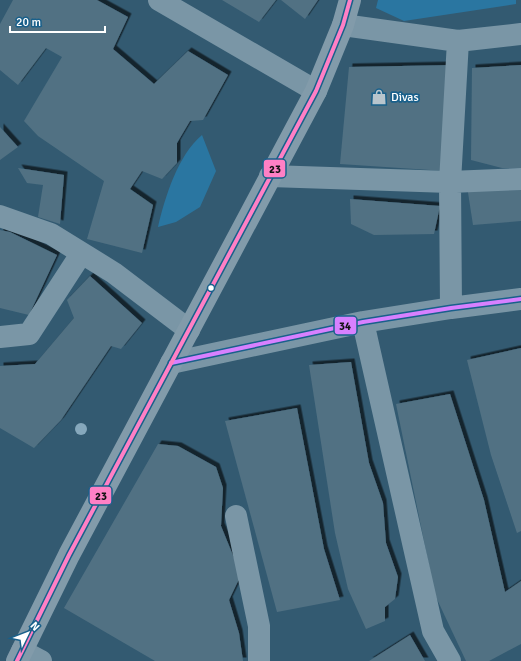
<svg xmlns="http://www.w3.org/2000/svg" width="521" height="661" viewBox="0 0 521 661" font-family="Signika,sans-serif">
	<style>
		.green { fill: #2a76a1 }
		.building { fill: #517183; filter: url(#shadow) }
		.lines { fill: none; stroke-linecap: round; stroke-linejoin: round }
		.street { stroke: #7a96a6; stroke-width: 22 }
		.secondary { stroke: #829baa; stroke-width: 22 }
		.bus-1-casing { stroke: #19608b; stroke-width: 7 }
		.bus-2-casing { stroke: #19608b; stroke-width: 7 }
		.bus-1 { stroke: #d880ff; stroke-width: 4 }
		.bus-2 { stroke: #ff80c5; stroke-width: 4 }
		.tree { fill: #86a8bc }
		.bus-dot { fill: #fff; stroke: #19608b; stroke-width: 1.5 }
		.labels { text-anchor: middle; dominant-baseline: central; stroke-width: 3.5; stroke-linejoin: round; paint-order: stroke }
		.poi-label { font-size: 12px; fill: #fff; stroke: #19608b; text-anchor: start }
		.line-badge { stroke: #19608b; stroke-width: 1.5 }
		.pale-badge-label { font-size: 11px; text-anchor: middle; font-weight: bold; fill: #111 }
	</style>
	<defs>
		<filter id="shadow"><feDropShadow dx="3.5" dy="-3.5" stdDeviation="0" flood-color="#0009"/></filter>
	</defs>
	<rect width="100%" height="100%" fill="#335a71"/>
	<path class="green" d="M378,0H516V4L404,21L376,8Z
		M202,135L216,171L200,207L176,222L158,227C165,197 178,155 202,135Z"/>
	<path class="building" d="M13,0H97L128,17L113,49L154,84L188,51L228,75L203,120L190,121L177,143V163L162,179L142,171L130,189L153,205L142,253L87,239L104,181L38,136L24,121L62,57L46,48L18,85L0,70V24Z
		M222,0H276L259,22Z
		M281,0H318L305,19Z
		M453,65L445,171L340,164L349,67Z
		M521,65V168H502L471,160L472,68Z
		M0,127L18,147L0,160Z
		M18,168L64,175L60,224L38,217L43,185L27,183Z
		M521,182V221L473,225L467,186Z
		M350,199L440,206L434,234L374,235L351,224Z
		M0,230L10,232L57,255L29,315L0,308Z
		M90,276L142,323L121,349L111,346L61,420L34,448L0,428V366L35,364L74,318L67,300Z
		M521,348V531L517,533L491,455L467,360Z
		M351,362L369,463L383,503L386,543L398,577L395,599L385,607V621L366,629L348,589L335,533L309,365Z
		M450,394L484,500L505,592L521,581V644L489,661H466L435,595L396,404Z
		M297,408L324,549L340,600L277,612L225,421Z
		M158,444L178,446L216,467L223,488L221,526L241,575L229,600L239,633L243,661H155L64,608Z
		M410,635L425,661H369Z"/>
	<g class="lines">
		<path class="street" d="M159,0L316,91
			M343,25L458,41L521,34
			M270,176L450,182L521,179
			M0,216L51,234L114,273L189,330
			M451,308L450,182L458,41
			M363,322L433,631L450,661
			M0,337L29,334L81,254
			M171,363L363,322L451,308L521,299
			M236,516L259,626V661
			M22,651L41,661"/>
		<path class="secondary" d="M17,661L69,555L316,91L343,25L350,0"/>
		<g class="bus-1-casing">
			<path id="bus-1" d="M171,363L363,322L451,308L521,299"/>
		</g>
		<g class="bus-2-casing">
			<path id="bus-2" d="M17,661L69,555L316,91L343,25L350,0"/>
		</g>
		<use href="#bus-1" class="bus-1"/>
		<use href="#bus-2" class="bus-2"/>
	</g>
	<circle class="tree" cx="81" cy="429" r="6"/>
	<defs>
		<g id="shop-bare" transform="scale(1.2)"><path d="M-5-2.5h2.3a2.7 3.5 0 0 1 5.4 0H5L5.5 6h-11ZM-1.5-2.5h3a1.5 2.3 0 0 0-3 0Z" fill="#b8c5cd" stroke="#19608b" stroke-width="2.5" paint-order="stroke"/></g>
	</defs>
	<g fill-rule="evenodd">
		<use href="#shop-bare" x="379" y="97"/>
	</g>
	<circle class="bus-dot" cx="211" cy="288" r="3.5"/>
	<g class="labels">
		<g class="poi-label">
			<text x="391" y="97">Divas</text>
		</g>
	</g>
	<g class="line-badge">
		<rect x="263" y="159" width="23" height="19" rx="4" fill="#ff80c5"/>
		<rect x="334" y="316" width="23" height="19" rx="4" fill="#d880ff"/>
		<rect x="89" y="486" width="23" height="19" rx="4" fill="#ff80c5"/>
	</g>
	<g class="pale-badge-label">
		<text x="275" y="173">23</text>
		<text x="345" y="330">34</text>
		<text x="101" y="500">23</text>
	</g>
	<g transform="translate(28 633) rotate(47)" stroke="#19608b" stroke-width="3" paint-order="stroke">
	<path d="M0-3L7 15L0 10L-7 15Z" fill="#ffffff"/>
	<text y="-6" font-size="11" font-weight="bold" text-anchor="middle" fill="#ffffff">N</text>
	</g>
	<path d="M10 26v6h95v-6" fill="none" stroke="#ffffff" stroke-width="2"/>
	<text x="16" y="26" font-size="12" fill="#ffffff" stroke="#19608b" stroke-width="3" paint-order="stroke">20 m</text>
</svg>
